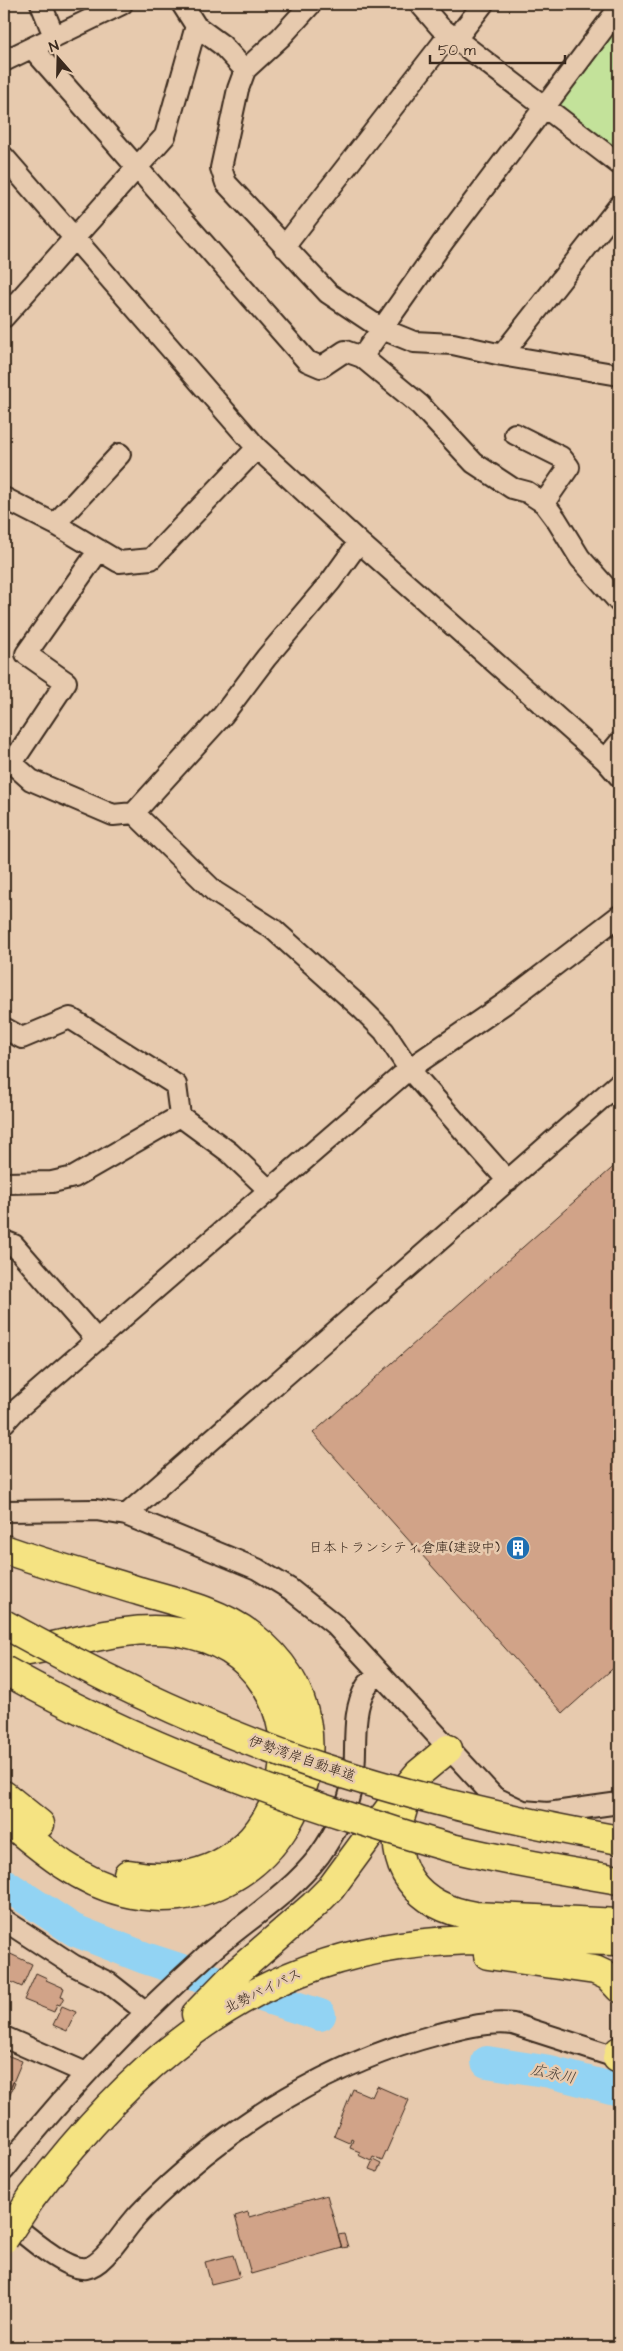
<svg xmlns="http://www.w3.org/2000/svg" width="623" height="2351" viewBox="0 0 623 2351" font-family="'Architects Daughter','Klee One',sans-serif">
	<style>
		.green { fill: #c3e29a; stroke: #7f865c }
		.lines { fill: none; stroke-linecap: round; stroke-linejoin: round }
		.river { stroke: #92d3f3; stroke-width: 32 }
		.building { fill: #d1a388; stroke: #3b2a1e }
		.minor-casing { stroke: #3b2a1e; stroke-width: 24 }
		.highway-casing { stroke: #3b2a1e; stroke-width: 31 }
		.minor { stroke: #e7caae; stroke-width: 20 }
		.highway { stroke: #f5e382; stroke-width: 28 }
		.highway-bridge-casing { stroke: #3b2a1e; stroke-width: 31; stroke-linecap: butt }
		.highway-bridge { stroke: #f5e382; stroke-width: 28 }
		.labels { text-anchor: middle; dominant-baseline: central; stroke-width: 5; stroke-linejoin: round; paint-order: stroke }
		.poi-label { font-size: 14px; fill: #3b2a1e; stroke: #e7caae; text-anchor: end }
		.street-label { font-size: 14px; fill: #3b2a1e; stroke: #e7caae }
		.water-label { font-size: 15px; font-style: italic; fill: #443b33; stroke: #e7caae }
	</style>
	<rect width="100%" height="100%" fill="#e7caae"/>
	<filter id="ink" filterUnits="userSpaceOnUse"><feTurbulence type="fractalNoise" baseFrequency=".02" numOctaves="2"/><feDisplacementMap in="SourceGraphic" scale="10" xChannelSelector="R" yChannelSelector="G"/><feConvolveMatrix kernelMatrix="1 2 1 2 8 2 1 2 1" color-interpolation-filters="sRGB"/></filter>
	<g filter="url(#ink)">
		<path class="green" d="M616,23L619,26V158L552,104Z"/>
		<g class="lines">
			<path class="river" d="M4,1884L74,1930L145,1958L320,2015
				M487,2062L550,2072L619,2090"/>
		</g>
		<path class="building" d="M619,1162V1663L563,1713L313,1433Z
			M4,1951L32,1964L22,1987L4,1979Z
			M36,1973L47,1978L46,1980L64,1988L61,1996L64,1997L60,2005L57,2004L54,2012L24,2000Z
			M62,2006L76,2012L67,2031L53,2025Z
			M4,2054L22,2061L4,2104Z
			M13,2082L15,2083L6,2104H4Z
			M377,2086L409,2100L382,2161L373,2157L371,2161L358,2155L360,2152L350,2148L353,2140L351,2139L350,2143L334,2136L353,2089L372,2097Z
			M373,2160L381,2164L377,2172L369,2169Z
			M327,2195L342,2248L251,2274L235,2216L248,2212L249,2217Z
			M344,2234L348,2247L342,2248L338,2235Z
			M233,2255L240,2277L211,2284L205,2262Z"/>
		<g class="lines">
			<g class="minor-casing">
				<path id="minor" d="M41,4L54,36
					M311,4L281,37L245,70L238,89L221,168L226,183L328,293L382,329L414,342L453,344L502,355L619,375
					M420,4L440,27L456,39L619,164
					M196,26L222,45L245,70
					M32,48L307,361L321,367L345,351L362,357L420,405L474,463L512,488L527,492L544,503L556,519L580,558L619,602
					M4,61L122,4
					M4,157L257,448L359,542L605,760L619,776
					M284,247L442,44L456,39L483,4
					M4,317L165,136L196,26L182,4
					M502,355L619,206
					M362,357L443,242L619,8
					M515,434L561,457L569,467L544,503
					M4,498L55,524L119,562L151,559L257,448
					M55,524L120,454
					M4,756L31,780L113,815L134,813L223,715L266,658L331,581L359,542
					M605,760L619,743
					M12,763L66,682L26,654L99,550
					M134,813L215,892L273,929L361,1008L384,1031L409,1069L508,1181
					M4,1028L22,1038L70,1018L176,1085L180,1116L229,1152L270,1191
					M7,1183L52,1182L74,1177L180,1116
					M4,1241L14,1245L97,1340
					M4,1423L15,1411L409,1069L504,1004L619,916
					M4,1511L96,1510L126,1515L257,1569L290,1589L335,1625L494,1797L523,1811L548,1813L619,1803
					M126,1515L619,1083
					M4,1920L73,1965L109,1983L146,2012
					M4,2037L86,2073
					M4,2170C65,2092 135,2020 209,1953C245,1921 289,1895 319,1856C335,1834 348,1807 353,1780C358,1751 350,1714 366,1687C369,1682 375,1678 379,1673
					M4,2217C21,2231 64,2271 86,2268C103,2266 122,2233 133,2221C140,2212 149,2204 157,2196C236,2121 332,2062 439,2034C463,2028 487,2021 513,2024L619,2058"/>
			</g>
			<g class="highway-casing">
				<path id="highway" d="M4,1549C48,1565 94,1577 139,1591C178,1602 219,1611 252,1636C378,1733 275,1930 123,1892C77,1881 39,1847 4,1818
					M4,1655C61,1648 123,1623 179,1632C343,1658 307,1908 128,1874
					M4,1795L40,1824
					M403,1809C384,1867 418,1907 475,1916L619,1923
					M488,1955L595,1970L608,1976L619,1988
					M196,2014L236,1973L314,1905L331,1888L395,1801L418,1774L448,1749
					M617,2058L619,2051
					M32,2197C127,2072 238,1969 400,1946C472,1936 546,1940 619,1941"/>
			</g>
			<use href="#minor" class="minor"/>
			<use href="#highway" class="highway"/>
			<g class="highway-bridge-casing">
				<path id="highway-bridge" d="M4,1624C105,1680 212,1731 321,1767C419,1799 518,1822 619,1840
					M4,1670C117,1733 238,1782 362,1821C393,1830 424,1841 456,1849C510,1862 565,1871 619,1880
					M4,2239L32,2197"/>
			</g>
			<use href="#highway-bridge" class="highway-bridge"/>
		</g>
	</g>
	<defs>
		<g id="building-disc" transform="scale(1.25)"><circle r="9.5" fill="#1f6fb2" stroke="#e7caae"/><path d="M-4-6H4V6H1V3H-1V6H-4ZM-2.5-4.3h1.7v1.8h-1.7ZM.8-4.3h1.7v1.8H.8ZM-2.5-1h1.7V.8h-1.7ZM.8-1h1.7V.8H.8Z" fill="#fff"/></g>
	</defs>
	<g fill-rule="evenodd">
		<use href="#building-disc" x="518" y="1548"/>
	</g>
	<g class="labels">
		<g class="poi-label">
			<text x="500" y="1548">日本トランシティ倉庫(建設中)</text>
		</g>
		<g class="street-label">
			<text transform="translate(302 1759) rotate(19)">伊勢湾岸自動車道</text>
			<text transform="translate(263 1991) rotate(-26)">北勢バイパス</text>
		</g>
		<g class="water-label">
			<text transform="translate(553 2074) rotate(12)">広永川</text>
		</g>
	</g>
	<rect width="623" height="2351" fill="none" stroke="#e7caae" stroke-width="20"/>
	<rect x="10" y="10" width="603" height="2331" fill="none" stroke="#3b2a1e" stroke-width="2" filter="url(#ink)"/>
	<g transform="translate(58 58) rotate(340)" stroke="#e7caae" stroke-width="4" paint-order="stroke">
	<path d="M0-4L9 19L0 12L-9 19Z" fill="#3b2a1e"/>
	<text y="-8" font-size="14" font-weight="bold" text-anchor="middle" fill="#3b2a1e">N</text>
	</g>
	<path d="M430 55v8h135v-8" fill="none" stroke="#3b2a1e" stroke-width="2.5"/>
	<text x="438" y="55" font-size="15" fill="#3b2a1e" stroke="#e7caae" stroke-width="4" paint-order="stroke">50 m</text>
</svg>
